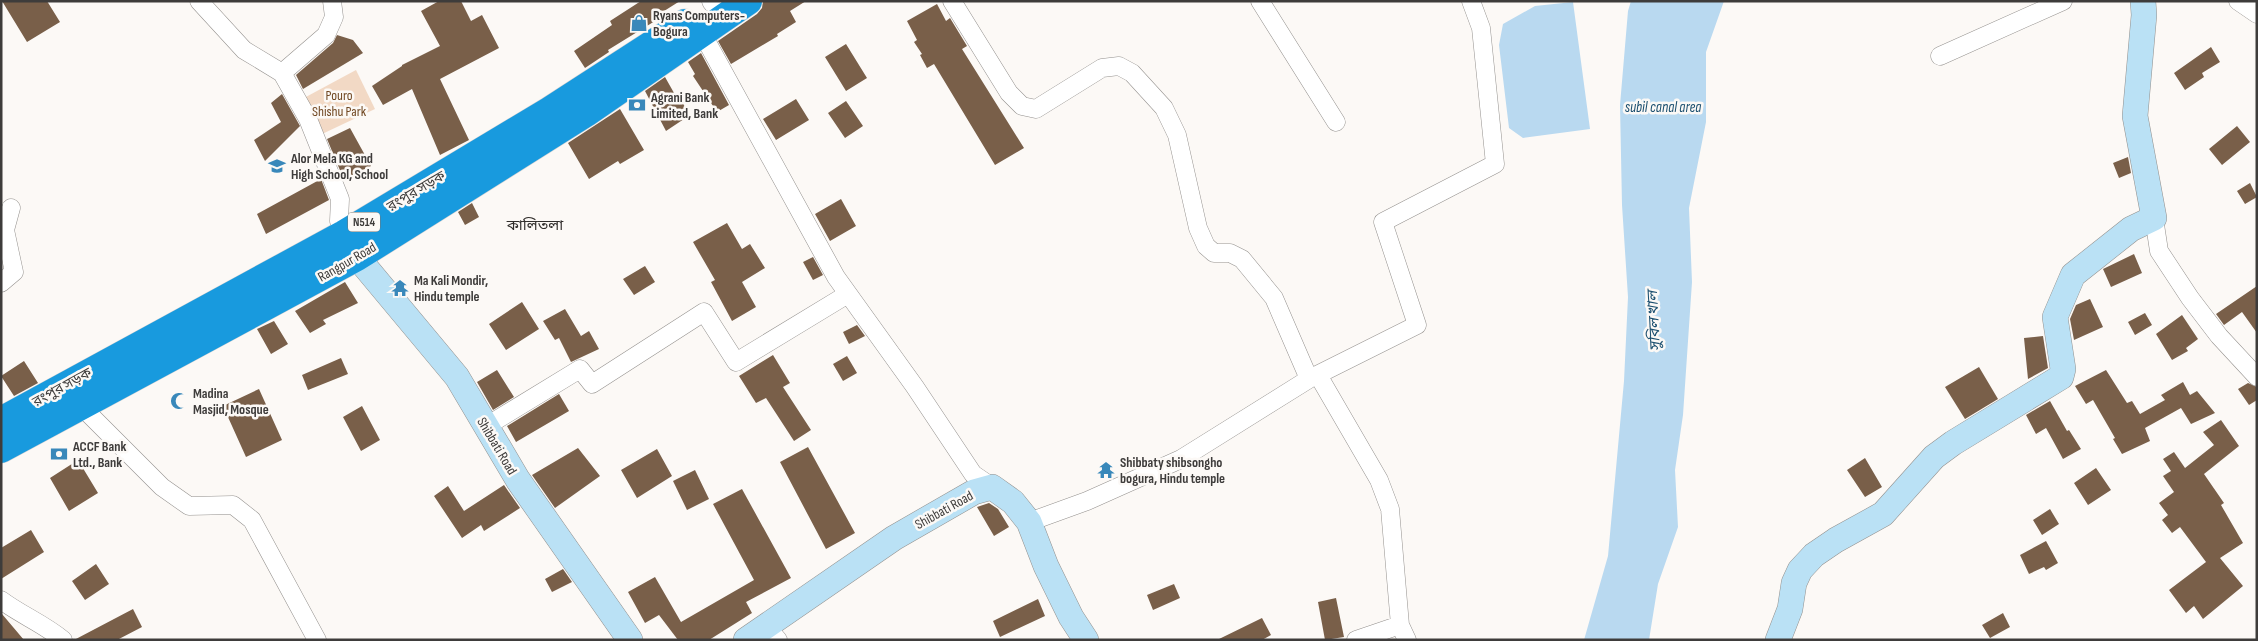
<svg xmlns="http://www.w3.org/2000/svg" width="2258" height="641" viewBox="0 0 2258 641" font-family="'Sofia Sans Condensed','Noto Sans Bengali',sans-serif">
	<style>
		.green { fill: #f2d9c5 }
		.water { fill: #b9d9f0 }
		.building { fill: #795f49 }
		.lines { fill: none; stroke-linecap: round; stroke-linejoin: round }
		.street-casing { stroke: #94918e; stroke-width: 19 }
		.secondary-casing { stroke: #94918e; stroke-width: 26 }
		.highway-casing { stroke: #d5d4d4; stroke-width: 29 }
		.street { stroke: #fff; stroke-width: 18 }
		.secondary { stroke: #bae1f5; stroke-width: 25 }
		.highway { stroke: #189ade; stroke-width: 28 }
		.labels { text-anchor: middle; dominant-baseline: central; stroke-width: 5; stroke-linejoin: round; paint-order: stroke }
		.shield { fill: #fcf9f6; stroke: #777573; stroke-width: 1 }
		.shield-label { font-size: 12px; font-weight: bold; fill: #3e3c3b }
		.poi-label { font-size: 14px; font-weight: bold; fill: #3e3c3b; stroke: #fcf9f6; text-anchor: start }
		.park-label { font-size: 14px; fill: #704721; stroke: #fcf9f6 }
		.street-label { font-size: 14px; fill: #3e3c3b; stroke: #fcf9f6 }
		.water-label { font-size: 15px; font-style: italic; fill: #1b4f6f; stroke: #fcf9f6 }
		.neighbourhood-label { font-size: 15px; fill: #302d2b; stroke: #fcf9f6 }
	</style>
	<rect width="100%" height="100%" fill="#fcf9f6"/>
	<path class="green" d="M356,70L375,109L320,135L304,98Z"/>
	<path class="water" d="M1631,1H1724L1706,52V122L1689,208L1692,282L1683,415L1675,470L1678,527L1658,584L1649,640H1584L1608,556L1624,381L1628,297L1622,205L1620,105L1628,11Z
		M1573,2L1590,129L1523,138L1509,128L1499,45L1503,24L1535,6Z"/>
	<path class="building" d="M2,1H47L60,22L27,42Z
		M439,1H461L471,21L482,15L499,48L440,79L469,140L440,155L412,89L383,105L372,86L402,66V65L440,46L421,11Z
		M641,1H680L653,18L655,21L608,50L609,52L585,68L574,51L612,25L610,21Z
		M763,1H806L790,11L796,22L777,34L778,36L731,64L718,41L757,14L762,8Z
		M937,4L946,21L950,18L967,46L962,49L1024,148L995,165L934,64L927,68L920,55L922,54L914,42L917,40L907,21Z
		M337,35L353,40L363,53L303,89L296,75L333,43Z
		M846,44L867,78L846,91L825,57Z
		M2211,47L2220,62L2202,73L2204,77L2185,90L2174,73Z
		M701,53L729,105L717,112L693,76L695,74L688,62Z
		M665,77L678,100L680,99L690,115L666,131L645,91Z
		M282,94L300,126L265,161L254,140L281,122L271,103Z
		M796,99L809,120L776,140L763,119Z
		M846,101L863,126L845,138L828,113Z
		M620,109L644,150L620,164L618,161L589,179L568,143Z
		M2237,126L2250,142L2222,165L2209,149Z
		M350,128L371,166L344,180L327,139Z
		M2128,157L2131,173L2119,178L2113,163Z
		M321,179L329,200L266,234L257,214Z
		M2250,183L2257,197L2245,204L2237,191Z
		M841,199L856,226L830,241L815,214Z
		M472,203L479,217L465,225L458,212Z
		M727,223L742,249L750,244L765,268L742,282L756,307L732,321L711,282L715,280L693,242Z
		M2134,254L2142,273L2111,287L2103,269Z
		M813,257L823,275L813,280L803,262Z
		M645,266L655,282L634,295L623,279Z
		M345,282L358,303L323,320L326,324L310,333L295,311Z
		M2257,286V333L2242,312L2224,325L2216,314Z
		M2090,299L2103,327L2074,340L2070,319L2076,305Z
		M522,302L539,329L506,350L489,324Z
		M565,309L581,336L589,331L599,349L571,362L559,338L555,340L543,321Z
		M2145,313L2152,325L2135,335L2128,322Z
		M2182,315L2198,339L2186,348L2188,351L2172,360L2156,334Z
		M274,321L288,344L271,354L257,329Z
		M857,325L865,336L849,344L843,332Z
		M2043,336L2048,368L2028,379L2024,338Z
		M773,355L790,383L783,387L811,430L794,441L766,398L756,403L739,376Z
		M847,356L857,373L843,381L833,364Z
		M341,358L348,374L308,390L302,375Z
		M24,361L38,383L14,396L1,376Z
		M1979,367L1998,399L1965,419L1945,387Z
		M497,370L514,397L493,410L477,382Z
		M2106,370L2127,403L2132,401L2140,414L2165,400L2161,395L2183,382L2190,395L2197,391L2215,413L2191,424L2181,408L2145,428L2150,441L2122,454L2113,439L2115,438L2093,400L2086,404L2075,386Z
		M2248,383L2257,387V400L2249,405L2238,389Z
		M259,389L282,440L246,457L223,406Z
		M559,394L569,411L516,442L507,426Z
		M2050,401L2067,431L2069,430L2081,449L2063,459L2046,428L2036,434L2026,415Z
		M362,406L380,440L361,451L343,417Z
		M2221,420L2239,446L2204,474L2224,503L2221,505L2243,543L2220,558L2243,586L2203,619L2194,606L2186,613L2169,590L2206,562L2180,527L2172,533L2162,520L2168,515L2159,503L2174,492L2163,476L2171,471L2163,459L2174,452L2185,468L2214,445L2203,432Z
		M808,447L855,533L826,549L780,462Z
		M578,448L600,476L555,508L532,475Z
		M657,449L672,476L637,498L621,470Z
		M1865,458L1882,487L1865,497L1847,470Z
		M78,460L98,493L69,511L50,478Z
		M2096,468L2111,490L2088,505L2074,483Z
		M695,470L709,499L687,510L673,481Z
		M504,485L520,508L484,531L481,525L462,538L434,496L448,486L464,511Z
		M742,489L791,578L746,602L752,613L709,640H678L659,615L645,623L628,592L655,577L681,622L754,580L713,504Z
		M989,503L998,509L1009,527L994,536L977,507Z
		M2050,509L2059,524L2042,535L2033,520Z
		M31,530L44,552L1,579V548Z
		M2046,541L2058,563L2046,570L2044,567L2029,574L2020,555Z
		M96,564L109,584L85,600L72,581Z
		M563,569L572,582L552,592L545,579Z
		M1174,584L1180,598L1153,610L1147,595Z
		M1336,598L1344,637L1325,640L1318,602Z
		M1038,599L1045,616L1000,637L993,621Z
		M133,609L142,627L117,640H74Z
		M1,613L2,614L24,640H1Z
		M2003,613L2010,627L1990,638L1982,625Z
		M1262,618L1271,635L1262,640H1217Z"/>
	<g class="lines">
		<g class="street-casing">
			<path id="street" d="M199,1L244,50L282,73L308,119L340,199L339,221L344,234
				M711,1L712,3
				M952,1L1009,93L1022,106L1036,109L1102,68L1119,66L1132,73L1164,108L1177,135L1198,228L1206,246L1214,253H1230L1242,259L1274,298L1309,379
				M1260,1L1336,122
				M2238,1L2257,14
				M697,24L836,277L915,387L973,474L992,487
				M1940,56L2063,1
				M282,73L326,35L334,17L332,1
				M2154,218L2159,251L2190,298L2219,336L2257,377
				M1,283L14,272L5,230L11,208
				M1318,375L1379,480L1390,509L1400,625L1407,640
				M82,407L162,487L189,506L233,505L252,520L317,640
				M485,427L580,369L592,384L704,312L736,362L848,294
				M1029,522L1087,501L1181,459L1309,379L1417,325L1383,222L1495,164L1481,28L1471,1
				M1,600C21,615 44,624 63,640
				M765,625L778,640
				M1356,640L1400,625"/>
		</g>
		<g class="secondary-casing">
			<path id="secondary" d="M346,239L357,257L457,377L518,480L630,640
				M746,640L894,538L974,492L992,487L1013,502L1029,522L1046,566L1071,617L1086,640
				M1778,640L1790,609L1794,583L1800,570L1814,555L1836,540L1883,514L1934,457L1953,443L2061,377L2063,369L2055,317L2073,275L2131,229L2154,218L2135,116L2144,15L2143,1"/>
		</g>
		<g class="highway-casing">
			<path id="highway" d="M1,421L344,234L549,111L685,23
				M1,449L357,257L586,113L748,1"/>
		</g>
		<use href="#street" class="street"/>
		<use href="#secondary" class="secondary"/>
		<use href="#highway" class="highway"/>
	</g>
	<defs>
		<g id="shop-bare" transform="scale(1.35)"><path d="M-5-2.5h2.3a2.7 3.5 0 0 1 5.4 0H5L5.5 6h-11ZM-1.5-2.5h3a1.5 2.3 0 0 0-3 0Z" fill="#3988ba" stroke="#fcf9f6" stroke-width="2.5" paint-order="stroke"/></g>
		<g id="bank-bare" transform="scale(1.35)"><path d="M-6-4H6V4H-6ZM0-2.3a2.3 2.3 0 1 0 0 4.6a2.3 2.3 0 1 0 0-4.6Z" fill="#3988ba" stroke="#fcf9f6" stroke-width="2.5" paint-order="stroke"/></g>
		<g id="school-bare" transform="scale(1.35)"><path d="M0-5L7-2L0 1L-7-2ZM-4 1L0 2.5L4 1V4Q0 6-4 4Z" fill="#3988ba" stroke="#fcf9f6" stroke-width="2.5" paint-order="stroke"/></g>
		<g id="temple-bare" transform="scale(1.35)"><path d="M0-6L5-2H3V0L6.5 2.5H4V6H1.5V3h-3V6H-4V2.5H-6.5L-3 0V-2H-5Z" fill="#3988ba" stroke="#fcf9f6" stroke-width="2.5" paint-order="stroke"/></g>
		<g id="mosque-bare" transform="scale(1.35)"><path d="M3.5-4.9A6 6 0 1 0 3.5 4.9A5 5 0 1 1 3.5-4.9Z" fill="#3988ba" stroke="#fcf9f6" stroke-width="2.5" paint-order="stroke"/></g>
	</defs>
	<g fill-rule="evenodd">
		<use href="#shop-bare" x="639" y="23"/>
		<use href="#bank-bare" x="637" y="105"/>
		<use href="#school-bare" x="277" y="166"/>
		<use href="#temple-bare" x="400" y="288"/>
		<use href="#mosque-bare" x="179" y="401"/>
		<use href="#bank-bare" x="59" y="454"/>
		<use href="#temple-bare" x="1106" y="470"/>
	</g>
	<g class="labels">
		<rect class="shield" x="348" y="212.5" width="32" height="19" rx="4"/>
		<g class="shield-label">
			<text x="364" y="222">N514</text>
		</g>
		<g class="poi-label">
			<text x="653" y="15">Ryans Computers-<tspan x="653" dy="16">Bogura</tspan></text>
			<text x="651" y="97">Agrani Bank<tspan x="651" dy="16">Limited, Bank</tspan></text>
			<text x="291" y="158">Alor Mela KG and<tspan x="291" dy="16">High School, School</tspan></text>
			<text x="414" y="280">Ma Kali Mondir,<tspan x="414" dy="16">Hindu temple</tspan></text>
			<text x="193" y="393">Madina<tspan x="193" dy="16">Masjid, Mosque</tspan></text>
			<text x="73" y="446">ACCF Bank<tspan x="73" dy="16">Ltd., Bank</tspan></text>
			<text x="1120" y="462">Shibbaty shibsongho<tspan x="1120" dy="16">bogura, Hindu temple</tspan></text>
		</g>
		<g class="park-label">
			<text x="339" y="95">Pouro<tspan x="339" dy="16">Shishu Park</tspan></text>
		</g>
		<g class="street-label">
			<text transform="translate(416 191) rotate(-31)">রংপুর সড়ক</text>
			<text transform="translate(347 262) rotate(-30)">Rangpur Road</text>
			<text transform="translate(62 387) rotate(-29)">রংপুর সড়ক</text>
			<text transform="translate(497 446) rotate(59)">Shibbati Road</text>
			<text transform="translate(944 510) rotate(-29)">Shibbati Road</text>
		</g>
		<g class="water-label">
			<text x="1663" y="107">subil canal area</text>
			<text transform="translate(1654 321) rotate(-93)">সুবিল খাল</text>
		</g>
		<g class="neighbourhood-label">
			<text x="535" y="225">কালিতলা</text>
		</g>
	</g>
	<rect width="2258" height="641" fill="none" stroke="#3e3c3b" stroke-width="5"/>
</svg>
